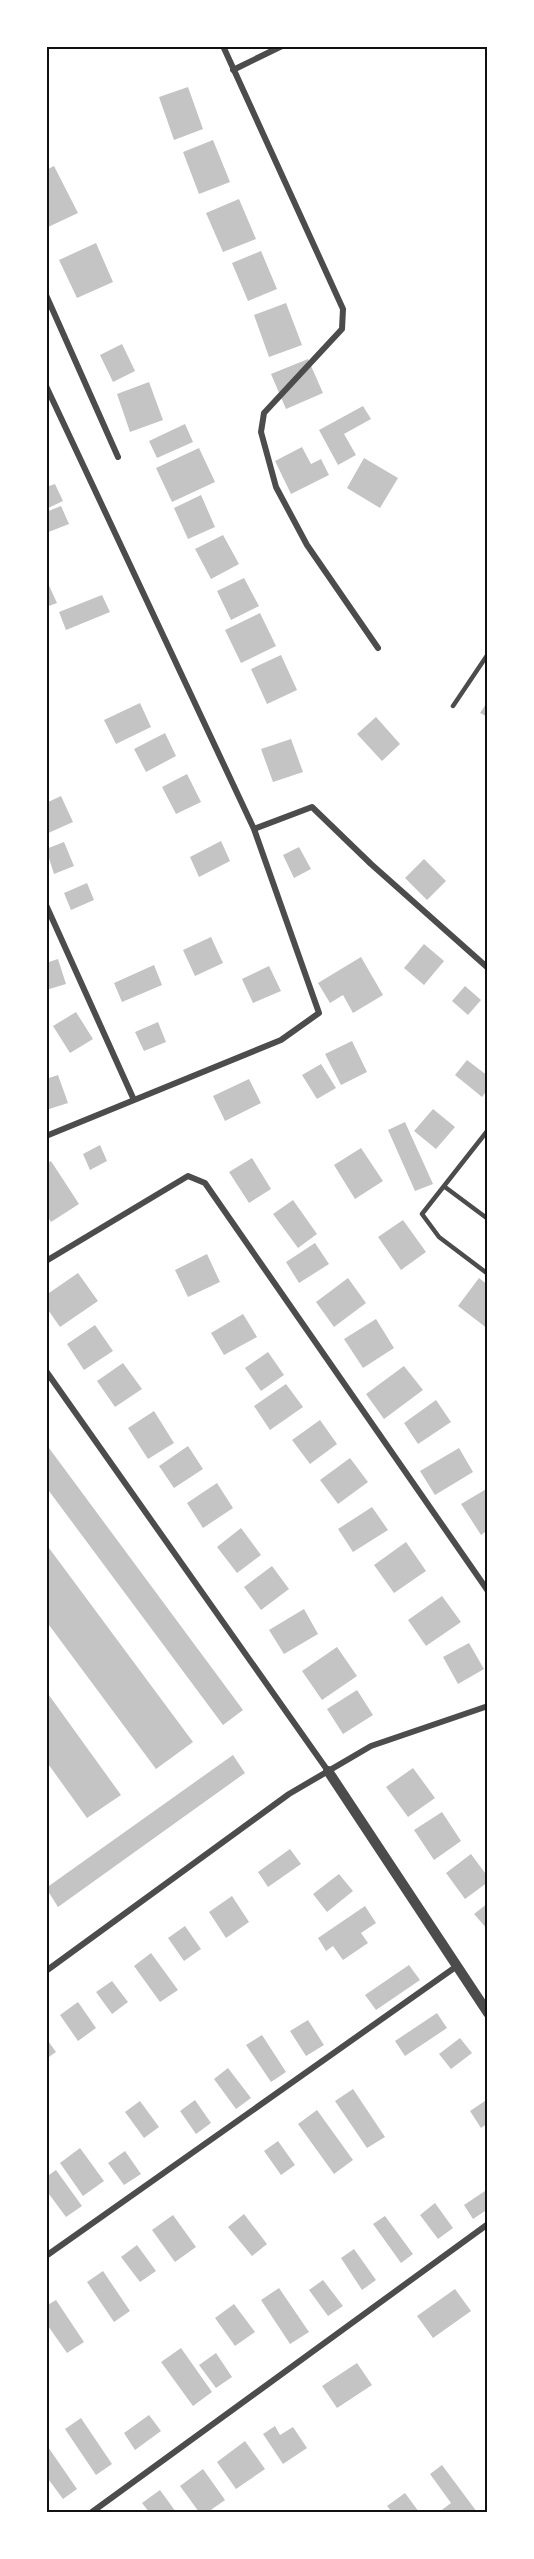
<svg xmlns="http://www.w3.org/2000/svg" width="534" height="2559" viewBox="0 0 534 2559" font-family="'Libre Baskerville',serif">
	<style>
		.building { fill: #c4c4c4 }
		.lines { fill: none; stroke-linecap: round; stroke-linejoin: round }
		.service { stroke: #4c4c4c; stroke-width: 4.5 }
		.minor { stroke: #4c4c4c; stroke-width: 6 }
		.tertiary { stroke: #4c4c4c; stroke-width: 10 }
		.neatline { fill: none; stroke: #111; stroke-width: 2 }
	</style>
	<rect width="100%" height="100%" fill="#fff"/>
	<path class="building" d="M188,87L203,129L174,140L159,97Z
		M213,140L230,182L199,194L183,152Z
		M54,166L78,213L46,228V170Z
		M239,199L256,239L223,252L206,213Z
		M96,243L113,282L77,298L59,260Z
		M261,251L277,289L248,301L232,263Z
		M286,303L302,345L269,357L254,315Z
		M122,344L135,371L113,382L100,355Z
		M308,359L323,393L286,409L271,374Z
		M149,382L163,420L130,432L117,394Z
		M363,406L371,419L344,434L356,455L338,465L319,430Z
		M185,424L193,442L157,458L149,441Z
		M302,447L311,464L321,459L329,475L291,494L275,461Z
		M199,448L215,482L172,502L156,468Z
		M364,458L398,478L380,508L347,488Z
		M55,484L63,501L46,509V487Z
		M201,495L215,527L188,539L174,508Z
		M61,506L69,524L46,533V512Z
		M223,535L239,564L211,579L195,549Z
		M244,578L259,606L231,620L217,591Z
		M46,579L57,603L46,607Z
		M102,595L110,612L66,630L59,612Z
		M260,613L276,646L241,663L225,630Z
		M281,655L297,690L267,704L251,669Z
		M488,701V717L480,713Z
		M140,703L151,727L116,744L104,720Z
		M376,717L400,744L382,761L357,734Z
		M165,733L176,756L146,772L134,749Z
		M291,739L303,772L273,782L261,749Z
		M187,774L201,802L176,814L162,787Z
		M61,796L73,822L46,834V803Z
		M221,841L230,861L199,877L190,857Z
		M64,842L74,866L54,874L46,849Z
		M299,847L311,869L294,878L283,855Z
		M424,859L446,881L427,900L405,878Z
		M87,883L94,900L71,910L64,893Z
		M211,937L223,963L195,976L183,950Z
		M424,944L444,961L424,985L404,968Z
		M361,957L383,995L353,1013L343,995L330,1003L318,983Z
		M58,959L66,984L46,990V963Z
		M154,965L162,985L122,1002L114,983Z
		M269,966L281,991L253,1003L242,979Z
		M465,986L481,1000L468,1015L452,1001Z
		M76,1012L93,1039L70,1053L53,1026Z
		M158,1022L166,1042L144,1051L135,1032Z
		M352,1041L367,1072L341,1085L325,1054Z
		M467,1060L488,1076V1089L482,1097L455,1075Z
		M321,1064L336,1088L317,1099L302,1075Z
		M58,1075L68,1103L46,1110V1079Z
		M249,1079L261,1103L225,1121L213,1096Z
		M433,1109L455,1127L436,1149L414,1131Z
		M405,1122L433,1184L415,1191L388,1130Z
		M100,1145L107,1161L90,1170L83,1154Z
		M361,1148L383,1181L355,1199L334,1165Z
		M252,1158L271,1189L249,1203L229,1172Z
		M51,1161L79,1204L51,1222L46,1214V1164Z
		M293,1200L317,1234L298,1248L273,1214Z
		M403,1220L426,1252L401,1270L378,1237Z
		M315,1243L329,1264L299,1283L286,1262Z
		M207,1254L220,1282L188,1297L175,1270Z
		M78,1273L98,1301L60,1327L46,1307V1295Z
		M348,1278L366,1303L334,1327L316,1302Z
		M479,1278L488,1285V1329L458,1306Z
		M243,1314L257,1337L224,1355L211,1333Z
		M376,1319L394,1348L363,1368L344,1339Z
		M95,1325L113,1351L84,1370L67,1344Z
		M268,1352L284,1375L261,1391L245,1368Z
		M123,1363L142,1389L115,1407L97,1381Z
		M404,1366L423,1390L384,1419L366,1394Z
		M286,1384L303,1407L270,1430L254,1406Z
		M436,1400L451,1422L418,1444L404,1423Z
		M154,1411L174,1443L148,1459L128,1428Z
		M320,1420L337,1444L310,1464L292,1440Z
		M46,1444L243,1710L223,1725L46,1487Z
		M188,1446L203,1469L174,1488L159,1466Z
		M459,1448L473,1472L435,1495L420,1471Z
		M350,1458L368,1482L338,1504L320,1480Z
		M217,1483L233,1508L203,1528L187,1503Z
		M488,1488V1530L481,1535L461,1504Z
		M372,1507L388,1530L353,1552L338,1529Z
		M241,1528L261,1555L237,1573L217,1547Z
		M406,1542L426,1571L394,1593L374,1565Z
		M46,1544L193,1742L156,1769L46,1621Z
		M272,1566L289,1589L261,1610L244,1587Z
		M442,1596L461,1622L426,1646L408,1620Z
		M304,1609L318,1634L284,1654L269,1630Z
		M469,1643L484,1669L458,1684L443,1657Z
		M337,1647L357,1676L322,1700L302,1671Z
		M357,1690L373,1715L343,1734L327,1709Z
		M46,1691L121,1795L87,1818L46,1761Z
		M233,1755L245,1773L58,1907L46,1888Z
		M413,1768L435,1798L408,1817L386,1787Z
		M442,1812L461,1841L434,1860L414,1830Z
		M290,1849L301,1864L268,1887L258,1872Z
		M471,1854L488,1877V1882L465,1899L446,1873Z
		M339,1874L353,1891L327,1912L313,1894Z
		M232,1896L249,1922L226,1938L209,1912Z
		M488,1903V1930L474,1914Z
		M365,1906L376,1923L361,1933L368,1943L343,1960L333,1946L326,1951L318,1938Z
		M185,1926L201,1949L184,1961L168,1938Z
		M151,1953L178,1990L160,2002L134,1966Z
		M409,1965L420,1980L376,2010L365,1995Z
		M112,1981L128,2002L112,2014L96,1992Z
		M78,2002L96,2028L78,2041L60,2015Z
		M437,2013L447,2028L405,2056L395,2041Z
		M308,2020L324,2045L306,2056L290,2031Z
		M262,2035L286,2072L271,2082L246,2045Z
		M46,2038L56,2052L46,2059Z
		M460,2038L472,2053L451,2069L439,2054Z
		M228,2068L251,2098L236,2109L214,2079Z
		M353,2089L385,2137L367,2148L335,2101Z
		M488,2099V2123L481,2128L470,2111Z
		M195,2100L211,2123L196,2134L180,2111Z
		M140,2101L159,2127L144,2138L125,2112Z
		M317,2110L353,2160L334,2174L298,2124Z
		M278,2141L295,2165L281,2175L264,2151Z
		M80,2148L104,2181L83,2196L60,2163Z
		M125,2151L141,2174L124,2185L108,2163Z
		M56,2170L82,2206L66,2217L46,2190V2177Z
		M488,2189V2209L473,2219L464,2205Z
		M435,2203L453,2228L438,2239L420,2215Z
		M244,2214L267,2244L252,2256L228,2227Z
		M173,2215L196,2247L175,2262L152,2230Z
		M385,2216L413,2254L401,2263L373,2224Z
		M137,2245L156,2271L140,2282L121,2257Z
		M354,2249L376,2280L362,2290L341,2258Z
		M103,2271L130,2311L114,2322L87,2282Z
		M323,2280L343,2306L328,2316L309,2290Z
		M279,2288L309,2332L290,2344L261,2300Z
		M455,2289L471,2311L433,2338L417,2316Z
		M56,2300L84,2342L67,2353L46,2323V2306Z
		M234,2304L255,2332L235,2346L215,2318Z
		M181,2348L212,2392L193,2406L161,2362Z
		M216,2353L232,2377L216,2388L199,2365Z
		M357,2363L372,2385L337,2408L322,2386Z
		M149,2415L161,2431L135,2450L124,2433Z
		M81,2418L112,2464L96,2475L65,2429Z
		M275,2426L280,2435L293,2427L307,2448L283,2464L263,2434Z
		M245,2441L265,2469L236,2489L217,2462Z
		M46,2444L77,2489L63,2499L46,2476Z
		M442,2465L477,2512H439L451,2503L430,2474Z
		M203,2469L225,2500L208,2512H199L180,2486Z
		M160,2490L176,2512H149L142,2503Z
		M405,2493L419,2512H392L387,2506Z"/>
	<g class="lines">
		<path class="service" d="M453,706L488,654
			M488,1130L422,1214L439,1237L488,1274
			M445,1187L488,1219"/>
		<path class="minor" d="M223,46L343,309L342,329L264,413L261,432L276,487L307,545L378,648
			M233,70L282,46
			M46,295L118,457
			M46,386L254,829L319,1013L281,1040L46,1136
			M254,829L312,807L371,864L488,968
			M46,905L134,1100
			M46,1261L188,1176L205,1183L488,1591
			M46,1371L328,1771
			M46,1971L289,1794L371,1746L488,1706
			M46,2256L457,1966
			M92,2512L488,2224"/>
		<path class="tertiary" d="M328,1771L488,2013"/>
	</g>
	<rect width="534" height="2559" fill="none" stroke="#ffffff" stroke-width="96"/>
	<rect x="48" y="48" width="438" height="2463" class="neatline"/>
</svg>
